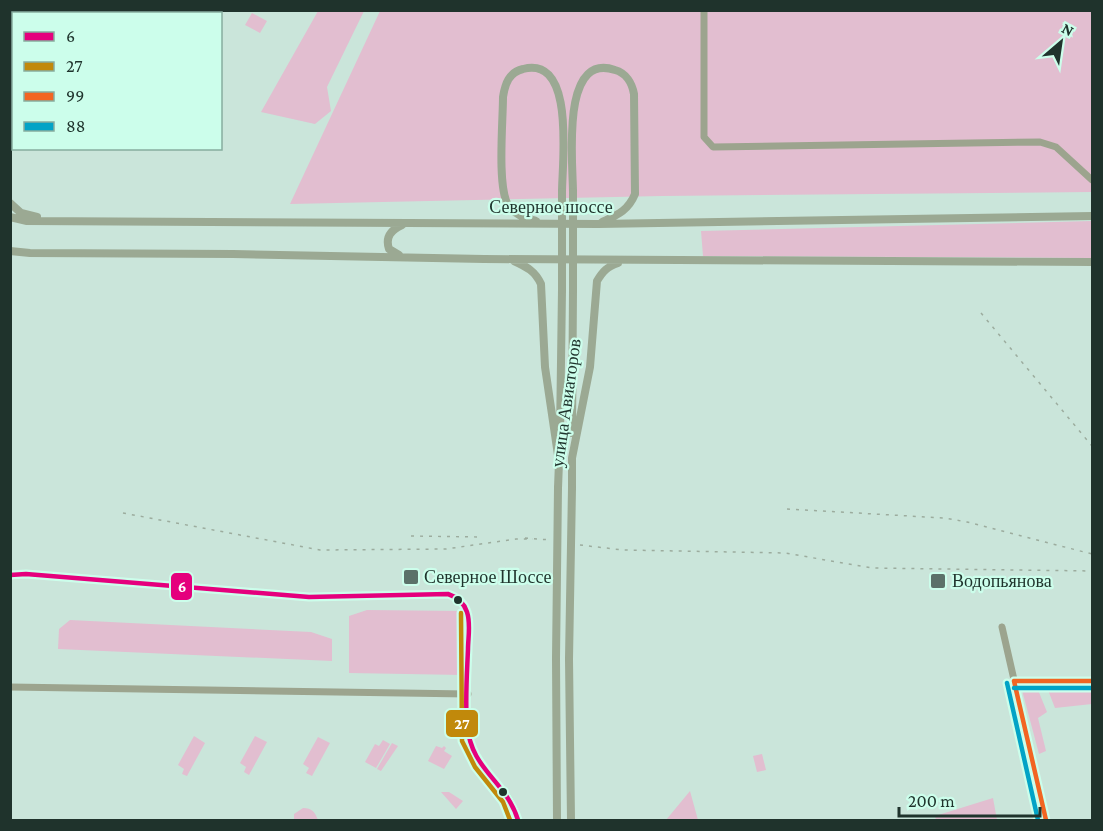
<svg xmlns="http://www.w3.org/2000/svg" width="1103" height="831" viewBox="0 0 1103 831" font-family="'Crimson Pro',serif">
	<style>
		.green { fill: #e2bed0 }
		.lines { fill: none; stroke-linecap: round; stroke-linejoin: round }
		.minor { stroke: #9ca48e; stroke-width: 7 }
		.major { stroke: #9ba993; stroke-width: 8 }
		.rail { stroke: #9cac9e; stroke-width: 1.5; stroke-dasharray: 3 6; stroke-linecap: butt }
		.major-bridge { stroke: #9ba993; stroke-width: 8 }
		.bus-1-casing { stroke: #ccfeeb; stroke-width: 9 }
		.bus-2-casing { stroke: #ccfeeb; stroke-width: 9 }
		.bus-3-casing { stroke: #ccfeeb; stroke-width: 9 }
		.bus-4-casing { stroke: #ccfeeb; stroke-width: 9 }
		.bus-1 { stroke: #e5007d; stroke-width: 4.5 }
		.bus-2 { stroke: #c1890b; stroke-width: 4.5 }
		.bus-3 { stroke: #f26522; stroke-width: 4.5 }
		.bus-4 { stroke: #02a3c6; stroke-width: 4.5 }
		.poi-dot { fill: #5b7169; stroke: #ccfeeb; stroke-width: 2 }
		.bus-dot { fill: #1f332c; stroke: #ccfeeb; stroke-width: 2 }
		.labels { text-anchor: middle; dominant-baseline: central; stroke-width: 4.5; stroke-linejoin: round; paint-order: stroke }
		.street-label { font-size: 18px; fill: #1f332c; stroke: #ccfeeb }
		.poi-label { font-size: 18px; fill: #1f332c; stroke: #ccfeeb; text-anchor: start }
		.line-badge { stroke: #ccfeeb; stroke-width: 2 }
		.badge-label { font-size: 16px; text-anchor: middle; font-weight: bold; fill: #fff }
	</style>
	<rect width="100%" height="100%" fill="#cae5da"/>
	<path class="green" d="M318,11H364L327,87L331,111L315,124L261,112Z
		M380,11H1092V192L662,196L290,204Z
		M252,13L267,21L260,33L245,25Z
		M1092,221V258L703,256L701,231Z
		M367,610L461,611L463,675L349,673V616Z
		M70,620L311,632L332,639V661L58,649L59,629Z
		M1036,685L1047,712L1038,718L1046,751L1039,754L1022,690L1025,686Z
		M1046,685H1092V704L1055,708Z
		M194,736L205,743L187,776L182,774L184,769L178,765Z
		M255,736L267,742L249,775L244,772L246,767L240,763Z
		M318,737L330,743L312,776L306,773L309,768L303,764Z
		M383,740L390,744L376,768L365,762L375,744L379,746Z
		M392,743L398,746L381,771L377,769Z
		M436,746L442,748L444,746L446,748L444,751L452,756L444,769L428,761Z
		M762,754L766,770L757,772L753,756Z
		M690,791L698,820H666Z
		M441,792H449L463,801L456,809Z
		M993,798L997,820H936L935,816Z
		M303,808C312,808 315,812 318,820H294V814Z"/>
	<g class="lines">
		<path class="minor" d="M704,10V137L713,147L1040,142L1056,147L1092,180
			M10,575L26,574L309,597L448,594C461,598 467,606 469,619C469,652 461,725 473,752C486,779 511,789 518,820
			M1002,627L1046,820
			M1014,681H1092
			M10,687L468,694"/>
		<path class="major" d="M573,192C573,164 560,51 615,70C626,73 632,83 634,94L635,194C628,211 617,215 602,222
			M10,203L21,213L37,217
			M10,217L27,221L598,224L1092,216
			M536,221C526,218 514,215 508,205C497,186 503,121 503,97C505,84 509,72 523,69C576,55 562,163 562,192
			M10,251L30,253L233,254L484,259L1092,262
			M399,255L389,249C385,237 391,230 402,225
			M514,261C527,267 535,271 541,284L545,367L559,462L558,488
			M572,433L573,290
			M560,434L562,290
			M572,488V458L590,367L597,281C603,271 607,267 618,263
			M556,658L557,820
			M569,659L571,820"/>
		<path class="rail" d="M981,313L1092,446
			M787,509L944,518L967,522L1092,554
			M123,513L320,550L446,549L516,539H533
			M411,536L483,537
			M525,538L551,540
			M580,545L623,550L785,553L872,568L1092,571"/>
		<path class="major-bridge" d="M562,290V192
			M573,290V192
			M556,658L558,488
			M569,659L572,488"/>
		<g class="bus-1-casing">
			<path id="bus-1" d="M10,575L26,574L309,597L448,594C457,597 464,603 467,612C471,624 468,638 468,649C467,674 465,699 467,724C471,771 505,779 518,820"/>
		</g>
		<g class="bus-2-casing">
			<path id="bus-2" d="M461,613L462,741L475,767L503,802L510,820"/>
		</g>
		<g class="bus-3-casing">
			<path id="bus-3" d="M1014,681L1046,820
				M1014,681H1092"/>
		</g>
		<g class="bus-4-casing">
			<path id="bus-4" d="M1007,683L1038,820
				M1014,688H1092"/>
		</g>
		<use href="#bus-1" class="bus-1"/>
		<use href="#bus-2" class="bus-2"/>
		<use href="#bus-3" class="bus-3"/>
		<use href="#bus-4" class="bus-4"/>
	</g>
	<g class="poi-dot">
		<rect x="403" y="569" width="16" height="16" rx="3"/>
		<rect x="930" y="573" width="16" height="16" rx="3"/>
	</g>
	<g class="bus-dot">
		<circle cx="458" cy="600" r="5"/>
		<circle cx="503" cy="792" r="5"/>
	</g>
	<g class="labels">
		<g class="street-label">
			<text x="551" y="207">Северное шоссе</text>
			<text transform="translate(566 403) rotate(-82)">улица Авиаторов</text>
		</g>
		<g class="poi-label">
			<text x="424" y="577">Северное Шоссе</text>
			<text x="952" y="581">Водопьянова</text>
		</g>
	</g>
	<g class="line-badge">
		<rect x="170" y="572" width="23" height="29" rx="6" fill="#e5007d"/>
		<rect x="445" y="709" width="34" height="29" rx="6" fill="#c1890b"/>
	</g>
	<g class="badge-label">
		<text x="182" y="592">6</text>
		<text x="462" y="729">27</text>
	</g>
	<rect width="1103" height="831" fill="none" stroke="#1f332c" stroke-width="24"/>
	<rect x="12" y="12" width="210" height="138" fill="#ccfeeb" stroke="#87ad9f" stroke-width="1.5"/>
	<rect x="24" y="32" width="30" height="9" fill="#e5007d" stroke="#87ad9f" stroke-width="1.5"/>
	<text x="66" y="42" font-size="18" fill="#1f332c">6</text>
	<rect x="24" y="62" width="30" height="9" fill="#c1890b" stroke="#87ad9f" stroke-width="1.5"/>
	<text x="66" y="72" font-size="18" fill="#1f332c">27</text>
	<rect x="24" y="92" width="30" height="9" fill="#f26522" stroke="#87ad9f" stroke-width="1.5"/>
	<text x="66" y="102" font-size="18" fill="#1f332c">99</text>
	<rect x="24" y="122" width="30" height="9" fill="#02a3c6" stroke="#87ad9f" stroke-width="1.5"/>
	<text x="66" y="132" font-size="18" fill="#1f332c">88</text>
	<g transform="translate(1061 42) rotate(29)" stroke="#ccfeeb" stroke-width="4.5" paint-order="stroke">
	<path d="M0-4.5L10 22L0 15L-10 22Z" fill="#1f332c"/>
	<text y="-9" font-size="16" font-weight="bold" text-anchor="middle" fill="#1f332c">N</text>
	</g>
	<path d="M899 807v9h141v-9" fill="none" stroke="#1f332c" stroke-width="3"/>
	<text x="908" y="807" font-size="18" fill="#1f332c" stroke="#ccfeeb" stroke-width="4.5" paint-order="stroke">200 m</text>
</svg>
